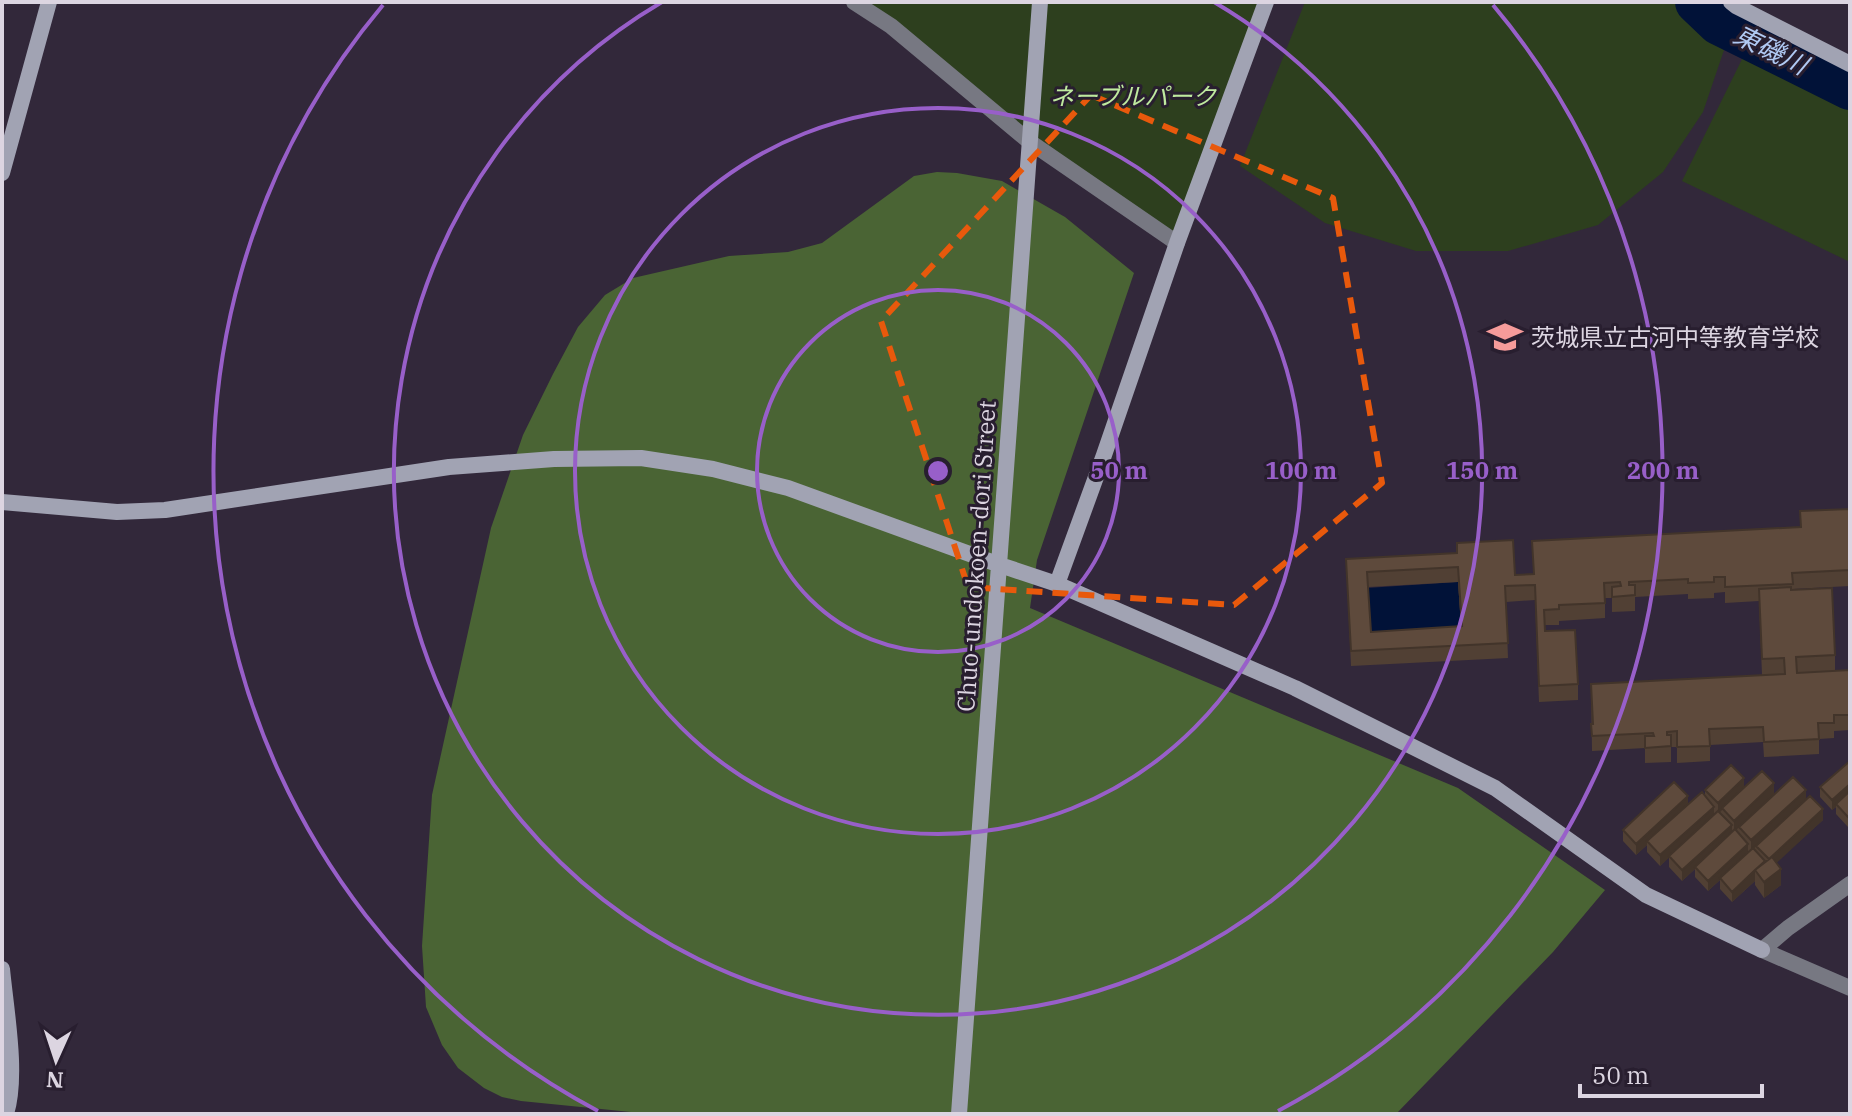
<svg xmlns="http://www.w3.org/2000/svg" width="1852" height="1116" viewBox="0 0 1852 1116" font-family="'IBM Plex Serif','Noto Sans JP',serif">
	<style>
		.green { fill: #2d3f1e }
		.forest { fill: #4a6434 }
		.water { fill: #011238 }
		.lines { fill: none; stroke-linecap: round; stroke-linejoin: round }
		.river { stroke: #011238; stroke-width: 44 }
		.street { stroke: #777882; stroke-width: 16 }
		.secondary { stroke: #a1a3b3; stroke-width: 16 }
		.wall { fill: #514034; fill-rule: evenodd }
		.shaded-wall { fill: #42342a }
		.building { fill: #5e4a3c; stroke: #42342a; stroke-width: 2; fill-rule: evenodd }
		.marked { fill: none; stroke: #e8590c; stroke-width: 6; stroke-dasharray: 16 10; stroke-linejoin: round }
		.ring { fill: none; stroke: #985fc9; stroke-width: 4 }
		.labels { text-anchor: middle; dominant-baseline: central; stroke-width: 6; stroke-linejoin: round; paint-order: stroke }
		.park-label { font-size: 24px; font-style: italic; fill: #bfea9f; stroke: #281e2f }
		.poi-label { font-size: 24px; fill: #dcd5e1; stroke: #281e2f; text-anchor: start }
		.street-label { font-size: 24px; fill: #dcd5e1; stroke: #281e2f }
		.water-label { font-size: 26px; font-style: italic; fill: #b0c9f3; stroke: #281e2f }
		.centre { fill: #985fc9; stroke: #281e2f; stroke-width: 4 }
		.ring-label { font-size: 24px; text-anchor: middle; font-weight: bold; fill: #985fc9; stroke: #281e2f; stroke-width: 6; stroke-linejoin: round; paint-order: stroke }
	</style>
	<rect width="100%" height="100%" fill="#32283a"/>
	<path class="green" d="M847,2H1266L1177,243Z
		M1305,2H1675L1724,50L1703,112L1663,172L1598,225L1508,251H1416L1325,223L1240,166Z
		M1748,47L1850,98V262L1682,181Z"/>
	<path class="forest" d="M937,172L957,173L1002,181L1065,217L1134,273L1037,560L1030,608L1458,788L1605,890L1553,952L1396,1114H651L521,1101L502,1097L484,1088L458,1068L442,1045L426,1007L422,946L432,795L491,528L523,435L553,374L578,327L605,295L633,278L729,256L788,252L822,243L914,176Z"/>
	<path class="water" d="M1458,582L1462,642L1371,647L1367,588Z"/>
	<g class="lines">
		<path class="river" d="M1697,2L1719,23L1850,88"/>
		<path class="street" d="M854,2L891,26L1030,142L1177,243
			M1850,884L1788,928L1762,950L1850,988"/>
		<path class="secondary" d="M1731,2L1736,6L1850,64
			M2,173L49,2
			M2,502L117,512L165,510L449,467L554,459L641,458L713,469L788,488L1000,565L1057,584L1295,688L1495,788L1646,895L1762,950
			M1057,584L1104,455L1177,243L1266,2
			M2,969C6,1011 18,1075 6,1114
			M959,1114L1040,2"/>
	</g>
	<path class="wall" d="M1850,509V586L1793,589L1835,655V670H1850V730L1834,731V738L1819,739V754L1764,757L1763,742L1710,745V761L1677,763V747H1671V762L1645,763V748L1592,751L1591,684L1762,675L1759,601L1725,603V592L1714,593V598L1688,599V594L1635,597V611L1612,612V598H1605V618L1559,621V625H1545V631L1578,684V700L1539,702L1535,600L1506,602L1508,658L1351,666L1346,559L1457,553L1515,575L1534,574L1532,541L1800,527V511ZM1458,582L1461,626L1371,632L1368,587Z
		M1850,761L1848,827L1836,814V807L1832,810L1820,797V787Z
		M1744,788L1806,800L1823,820L1776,862L1781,885L1764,898L1755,885V881L1732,902L1720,889V880L1708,891L1695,877V869L1682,881L1669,867V857L1660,866L1647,852V845L1636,855L1623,841V830L1688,805L1705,796V790Z"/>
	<path class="shaded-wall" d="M1744,778V789L1718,814V803Z
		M1774,783V794L1734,832V821Z
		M1850,784V795L1836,804V807L1832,810V800Z
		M1806,790V801L1751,851V840Z
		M1688,796V807L1647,841V845L1636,855V844Z
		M1714,807V817L1660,866V855Z
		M1823,809V820L1769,870V859Z
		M1850,815V826L1848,827V817Z
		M1732,825V835L1695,867V869L1682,881V870Z
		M1748,844V854L1708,891V881Z
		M1781,869V885L1764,898V882Z
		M1755,871V881L1732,902V892Z"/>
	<path class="building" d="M1850,509V570L1792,573L1793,584L1725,587V577H1714V582L1688,583V579L1629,582V585H1635V595L1612,597V587L1621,586L1620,582L1604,583L1605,603L1559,605V609L1544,610L1545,631L1575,630L1578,684L1539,686L1535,585L1505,586L1508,643L1351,651L1346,559L1457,553V543L1513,540L1515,575L1534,574L1532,541L1801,527L1800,511ZM1458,567L1462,626L1371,632L1367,572Z
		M1791,587V590L1832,588L1835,655L1796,657L1797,673L1850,670V715H1834V723H1818L1819,739L1764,742L1763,727L1709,729L1710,746L1677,747V731L1667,732V735H1671V746L1645,748V736H1654L1653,733L1592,736L1591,724H1593L1591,684L1785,674L1784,658L1762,659L1759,589Z
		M1850,761V784L1832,800L1820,787Z
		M1731,765L1744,778L1718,803L1705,790Z
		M1762,771L1774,783L1734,821L1722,808Z
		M1793,777L1806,790L1751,840L1739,827Z
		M1674,782L1688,796L1636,844L1623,830Z
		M1850,791V815L1848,817L1836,804Z
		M1702,792L1714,807L1660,855L1647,841Z
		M1810,796L1823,809L1769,859L1756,846Z
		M1718,811L1732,825L1682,870L1669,856Z
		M1735,829L1748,844L1708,881L1695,867Z
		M1753,848L1765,861L1755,870L1732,892L1720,878Z
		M1772,857L1781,869L1764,882L1755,870Z"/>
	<path class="marked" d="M1091,95L1333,198L1382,483L1234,605L968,587L881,321Z"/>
	<g class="ring">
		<circle cx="938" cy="471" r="181"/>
		<circle cx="938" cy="471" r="363"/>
		<path d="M1214 2A544 544 0 1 1 662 2"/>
		<path d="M598 1111A725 725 0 0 1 383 5M1493 5A725 725 0 0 1 1278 1111"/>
	</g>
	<defs>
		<g id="school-bare" transform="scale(2.76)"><path d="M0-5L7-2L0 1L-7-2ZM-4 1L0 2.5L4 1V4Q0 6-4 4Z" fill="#f59b9a" stroke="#281e2f" stroke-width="2.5" paint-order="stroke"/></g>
	</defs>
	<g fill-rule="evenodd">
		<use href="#school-bare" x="1505" y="337"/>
	</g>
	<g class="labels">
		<g class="park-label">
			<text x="1133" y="96">ネーブルパーク</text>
		</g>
		<g class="poi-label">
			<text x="1531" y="337">茨城県立古河中等教育学校</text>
		</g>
		<g class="street-label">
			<text transform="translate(976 556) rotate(-86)">Chuo-undokoen-dori Street</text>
		</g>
		<g class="water-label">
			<text transform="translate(1771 49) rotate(26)">東磯川</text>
		</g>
	</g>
	<circle cx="938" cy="471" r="12" class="centre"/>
	<g class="ring-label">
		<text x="1119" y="479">50 m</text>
		<text x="1301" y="479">100 m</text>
		<text x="1482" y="479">150 m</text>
		<text x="1663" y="479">200 m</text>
	</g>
	<rect width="1852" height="1116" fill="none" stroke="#dcd5e1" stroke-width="8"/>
	<g transform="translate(56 1060) rotate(183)" stroke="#281e2f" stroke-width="6" paint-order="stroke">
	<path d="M0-6L14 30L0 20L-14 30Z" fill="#dcd5e1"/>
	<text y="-12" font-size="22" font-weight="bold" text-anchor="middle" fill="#dcd5e1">N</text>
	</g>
	<path d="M1580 1084v12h182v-12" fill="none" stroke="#dcd5e1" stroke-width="4"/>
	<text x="1592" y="1084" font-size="24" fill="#dcd5e1" stroke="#281e2f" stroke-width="6" paint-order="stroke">50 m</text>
</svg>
